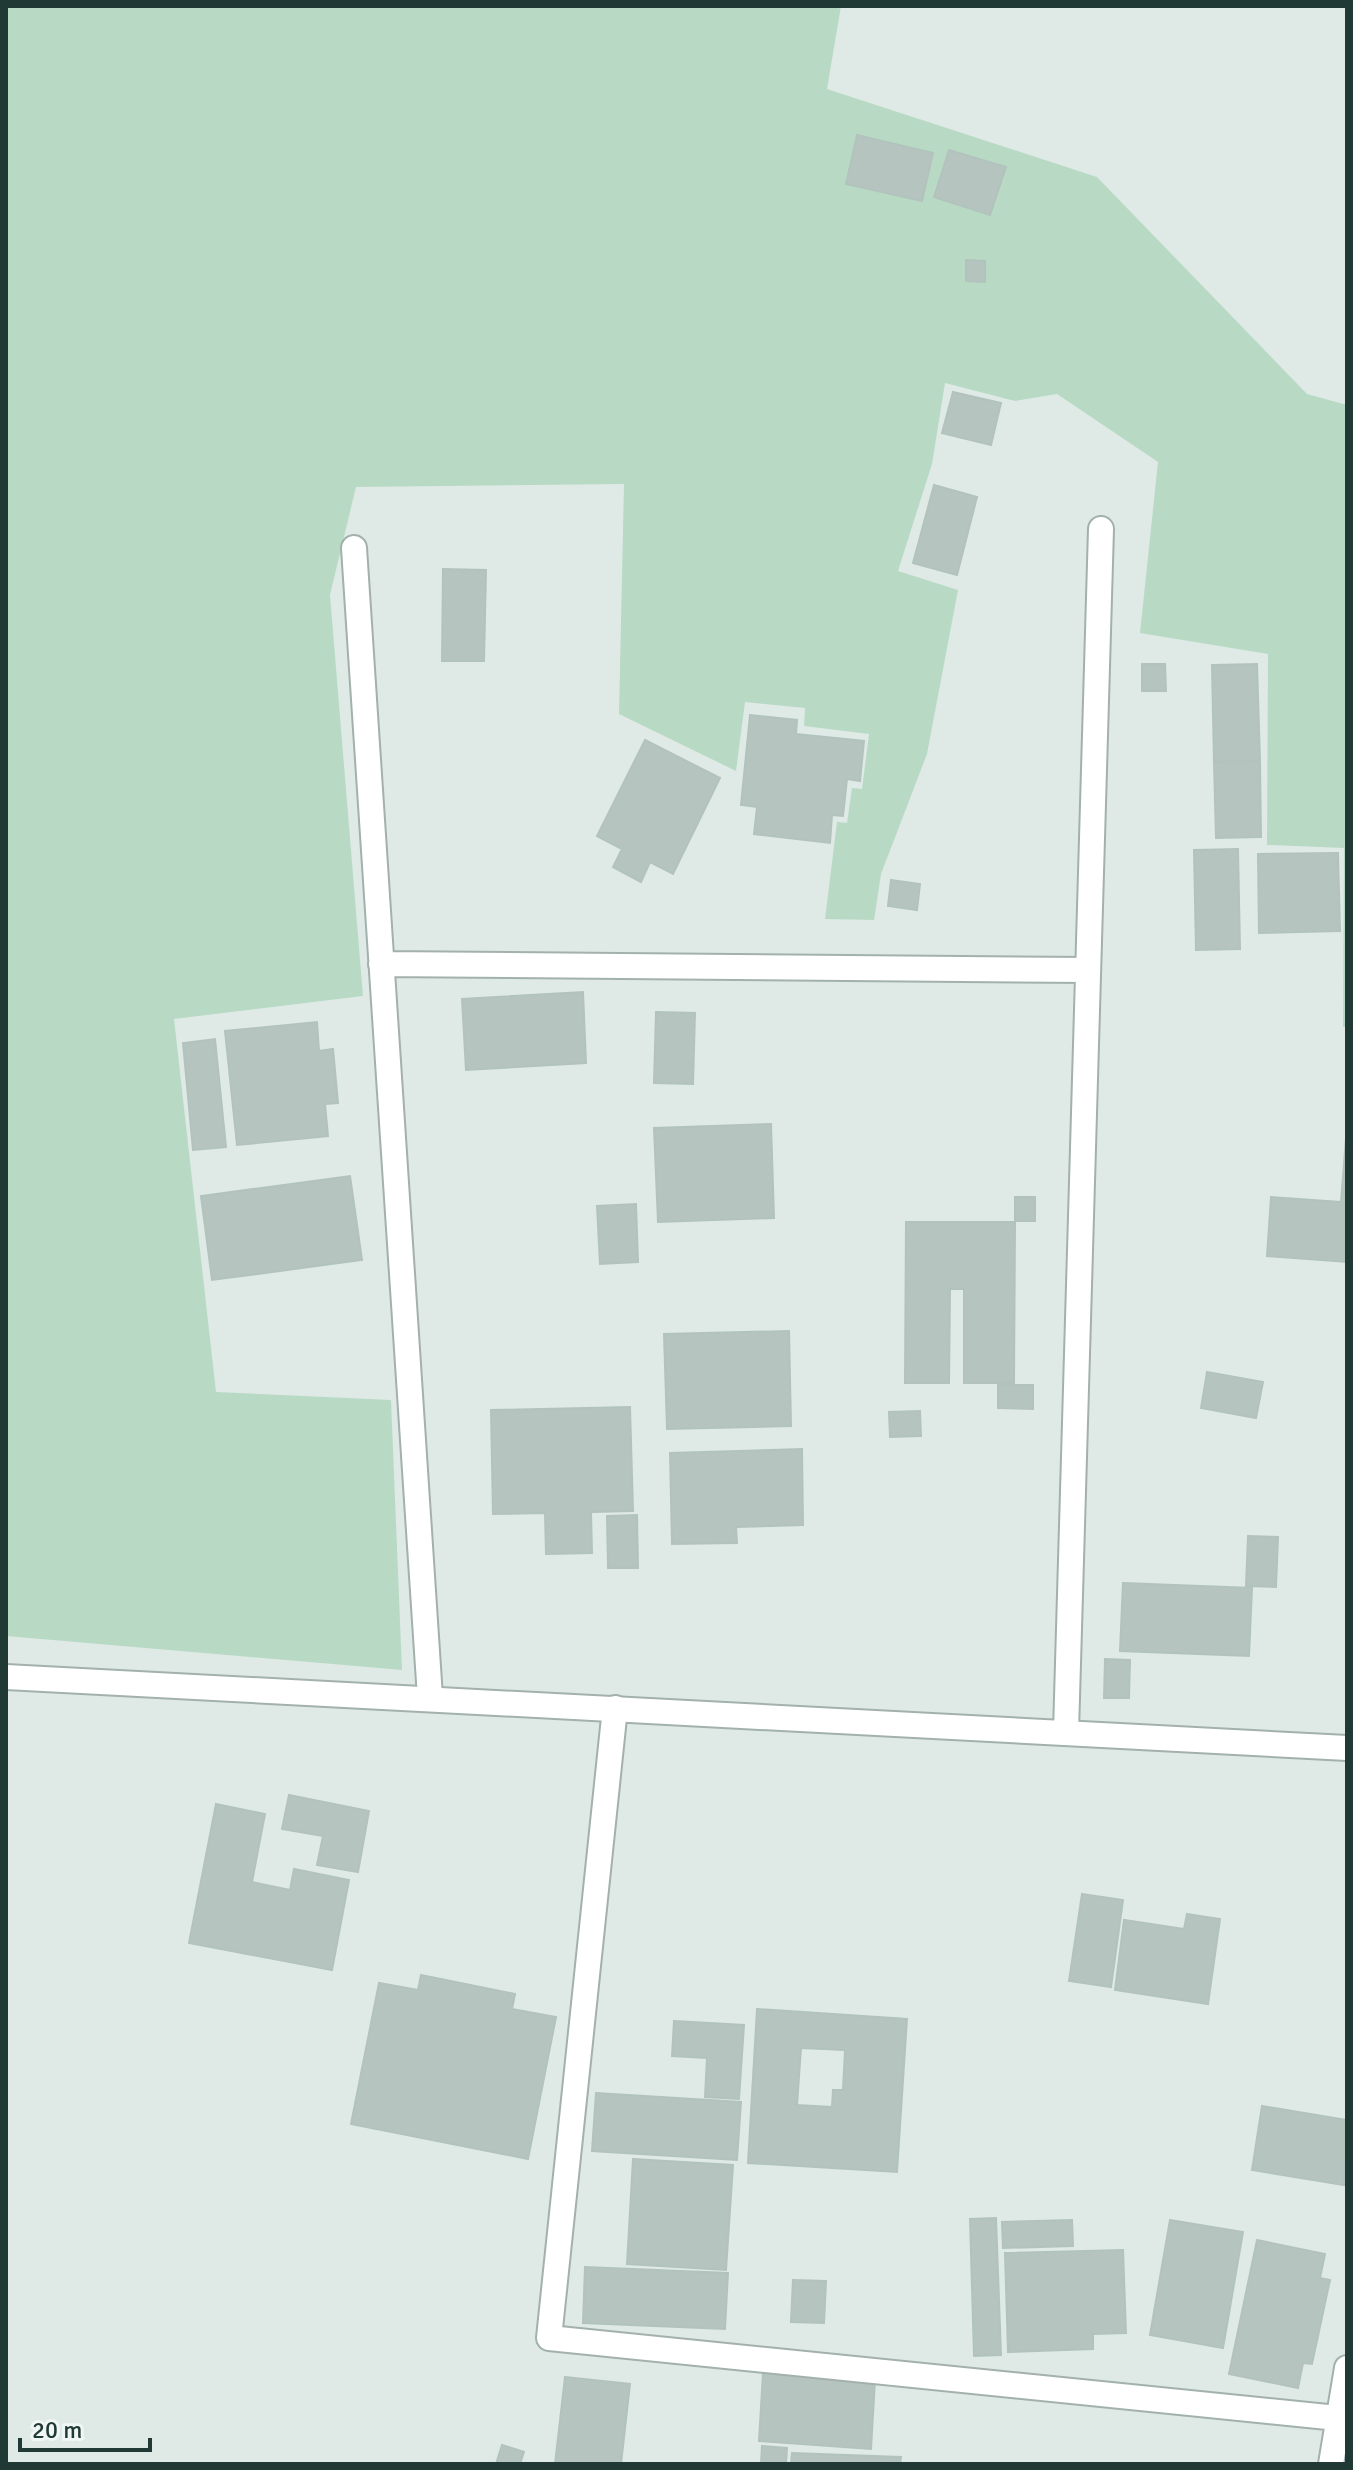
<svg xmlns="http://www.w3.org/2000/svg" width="1353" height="2470" viewBox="0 0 1353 2470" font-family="Signika,sans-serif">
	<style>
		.green { fill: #b8dac5 }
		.building { fill: #b5c4bf; stroke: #b2c3bd; stroke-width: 2; fill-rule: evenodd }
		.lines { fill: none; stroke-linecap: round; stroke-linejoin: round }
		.minor-casing { stroke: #a2b1ad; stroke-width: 28 }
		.tertiary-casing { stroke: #a2b1ad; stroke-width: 28 }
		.minor { stroke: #fff; stroke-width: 24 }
		.tertiary { stroke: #fff; stroke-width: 24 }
	</style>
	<rect width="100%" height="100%" fill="#dfeae6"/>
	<path class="green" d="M6,6H841L827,89L1097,177L1307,394L1347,405V1027H1343L1344,848L1267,845L1268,654L1140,633L1158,462L1057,394L1015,401L945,383L932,464L898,571L958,590L927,754L881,874L874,920L825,919L837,822L847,823L852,788L862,789L869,734L804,726L805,708L745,702L736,771L619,714L624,484L356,487L330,595L363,996L174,1019L216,1392L391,1400L402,1670L6,1636Z"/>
	<path class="building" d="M857,135L933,153L922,201L846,184Z
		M949,150L1006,167L990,215L934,197Z
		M966,260L985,261V282L966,281Z
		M953,392L1001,403L991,445L942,433Z
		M934,485L977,497L957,575L913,563Z
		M443,569L486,570L484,661H442Z
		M1142,664H1165L1166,691H1142Z
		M1257,664L1260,761L1214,762L1212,665Z
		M750,715L797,720L796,734L864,741L860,781L847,779L843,816L832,815L830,843L754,834L757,807L741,805Z
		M645,740L720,778L673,874L650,862L641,882L613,867L622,849L597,836Z
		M1260,761L1261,837L1216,838L1214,762Z
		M1238,849L1240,949L1196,950L1194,850Z
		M1338,853L1340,931L1259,933L1258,854Z
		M891,880L920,884L917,910L888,906Z
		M583,992L586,1063L466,1070L462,999Z
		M656,1012L695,1013L693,1084L654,1083Z
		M317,1022L319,1051L333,1049L338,1103L325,1104L328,1136L237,1145L225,1031Z
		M215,1039L226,1147L193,1150L183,1043Z
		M771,1124L774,1218L658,1222L654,1128Z
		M1346,1138L1347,1262L1267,1256L1271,1197L1341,1202Z
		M350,1176L362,1260L212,1280L201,1196Z
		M1015,1197H1035V1221H1015Z
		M636,1204L638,1262L600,1264L597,1206Z
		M906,1222H1015L1014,1383H964V1289H950L949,1383H905Z
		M789,1331L791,1426L667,1429L664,1334Z
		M1207,1372L1263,1382L1256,1418L1201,1408Z
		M998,1385H1033V1409L998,1408Z
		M630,1407L633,1511L591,1512L592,1553L546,1554L545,1513L493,1514L491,1410Z
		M920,1411L921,1436L890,1437L889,1412Z
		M802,1449L803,1525L736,1527L737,1543L672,1544L670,1453Z
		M637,1515L638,1568H608L607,1516Z
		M1248,1536L1278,1537L1276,1587L1246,1586Z
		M1123,1583L1252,1588L1249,1656L1120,1651Z
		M1105,1659L1130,1660L1129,1698H1104Z
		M289,1795L369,1811L358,1872L317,1865L323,1836L282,1829Z
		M216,1804L265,1814L252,1882L290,1890L294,1869L349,1880L332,1970L189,1943Z
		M1082,1894L1123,1900L1111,1987L1069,1981Z
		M1187,1914L1220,1919L1208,2004L1115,1990L1124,1920L1184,1929Z
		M421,1975L515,1994L512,2009L556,2017L528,2159L351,2124L379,1983L418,1990Z
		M757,2009L907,2019L897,2172L748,2163ZM801,2048L845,2050L843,2090H833L832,2107L797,2105Z
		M674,2021L744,2025L739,2099L705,2097L707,2058L672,2056Z
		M596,2093L741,2102L737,2160L592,2151Z
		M1262,2106L1347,2120L1344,2185L1252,2170Z
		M633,2159L733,2165L726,2270L627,2264Z
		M996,2218L1001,2355L974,2356L970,2219Z
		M1072,2220L1073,2246L1003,2248L1002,2222Z
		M1170,2220L1243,2232L1223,2348L1150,2335Z
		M1257,2240L1325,2254L1320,2278L1330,2280L1312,2364L1303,2363L1298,2388L1229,2374Z
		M1123,2250L1126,2333L1093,2334V2349L1008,2352L1005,2253Z
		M585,2267L728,2273L725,2329L583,2323Z
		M793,2280L826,2281L824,2323L791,2322Z
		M763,2373L875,2380L871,2449L759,2441Z
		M565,2377L630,2384L621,2464H555Z
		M502,2445L524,2452L520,2464H496Z
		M762,2446L787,2448L786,2464H761Z
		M792,2453L901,2457L900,2464H791Z"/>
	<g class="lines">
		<g class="minor-casing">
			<path id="minor" d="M354,548L430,1697
				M381,964L1088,970
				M615,1708L549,2338L1347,2419
				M1066,1732L1101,529
				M1331,2464L1347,2368"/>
		</g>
		<g class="tertiary-casing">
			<path id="tertiary" d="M6,1677L1347,1748"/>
		</g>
		<use href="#minor" class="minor"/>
		<use href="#tertiary" class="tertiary"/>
	</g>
	<rect width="1353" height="2470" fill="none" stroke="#213935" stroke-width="16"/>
	<path d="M20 2438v12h130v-12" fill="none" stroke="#213935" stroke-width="4"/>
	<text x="32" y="2438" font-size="24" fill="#213935" stroke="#eff6f4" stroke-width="6" paint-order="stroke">20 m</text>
</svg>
